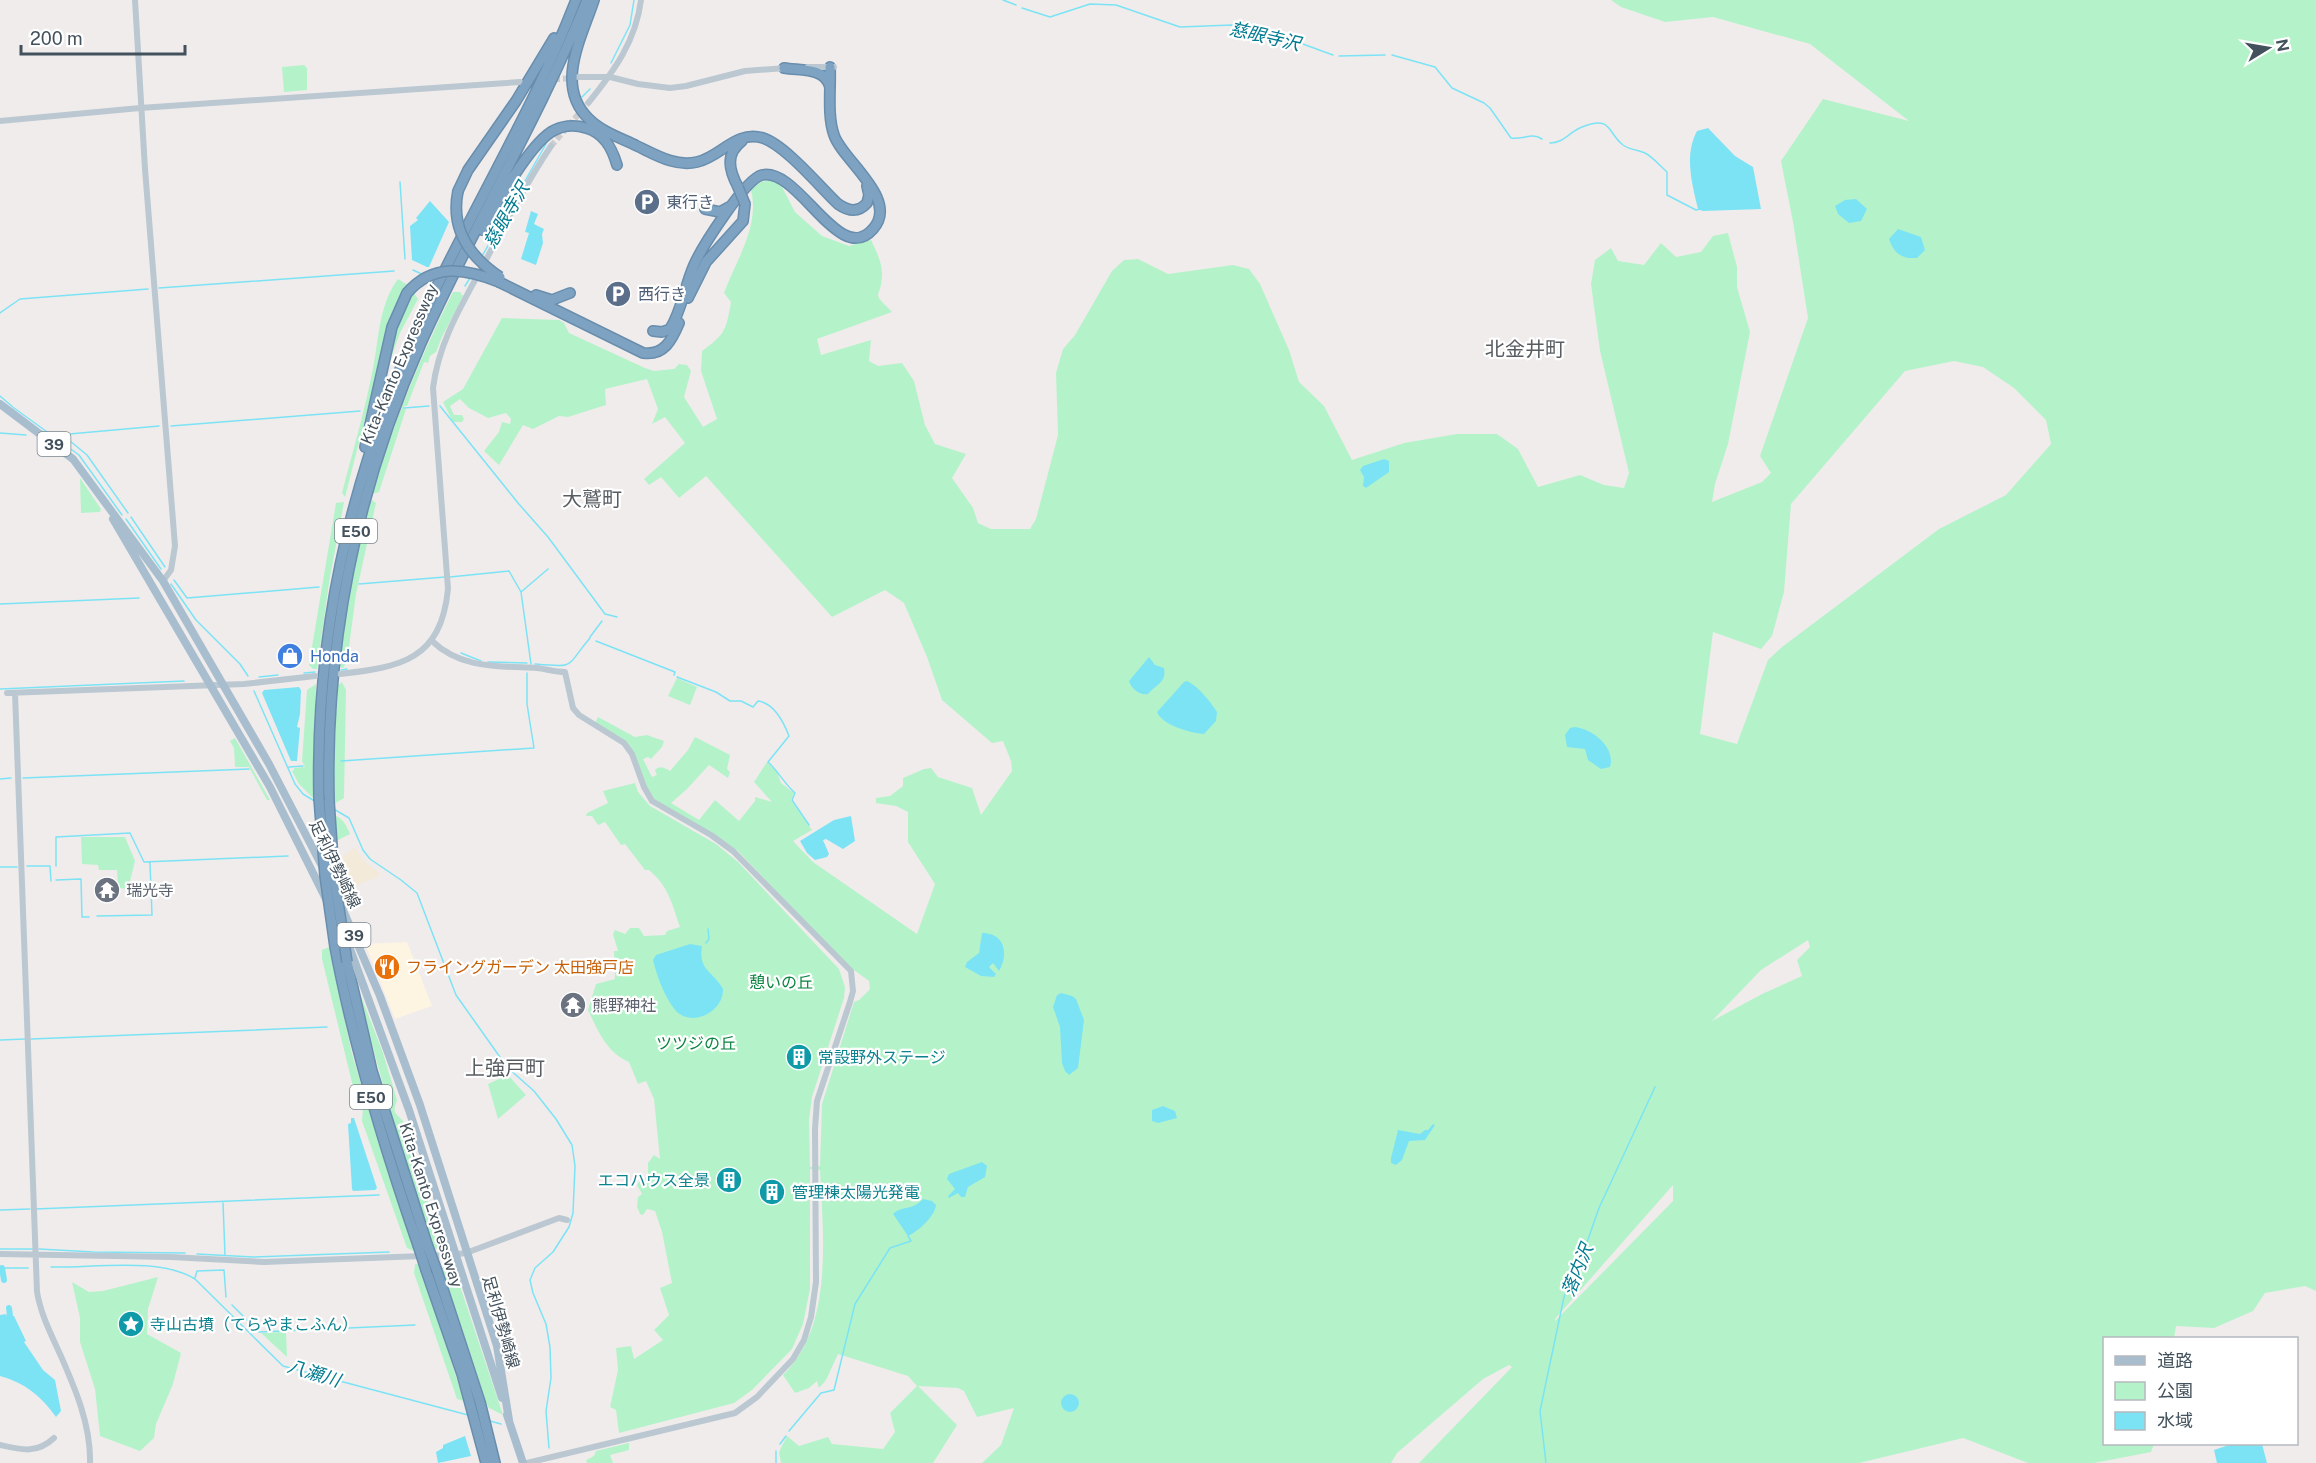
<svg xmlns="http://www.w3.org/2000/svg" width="2316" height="1463" viewBox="0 0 2316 1463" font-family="'Public Sans','Noto Sans JP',sans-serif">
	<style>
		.commercial { fill: #fef4e2 }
		.green { fill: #b4f3c9; fill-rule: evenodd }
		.sand { fill: #f3eada }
		.water { fill: #7ce3f5 }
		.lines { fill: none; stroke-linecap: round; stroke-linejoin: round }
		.stream { stroke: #7ce3f5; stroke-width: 1.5 }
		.canal { stroke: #7ce3f5; stroke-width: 6 }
		.minor-tunnel { stroke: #cdcdcf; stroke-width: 6; stroke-dasharray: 6 3; stroke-linecap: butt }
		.highway-casing { stroke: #698ead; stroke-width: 12 }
		.minor { stroke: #bbc8d1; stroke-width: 6 }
		.major { stroke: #a8becf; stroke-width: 8 }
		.highway { stroke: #7ea3c2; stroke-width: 9 }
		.highway-bridge-casing { stroke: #698ead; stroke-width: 12; stroke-linecap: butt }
		.highway-bridge { stroke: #7ea3c2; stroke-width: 9 }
		.labels { text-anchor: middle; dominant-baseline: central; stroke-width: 4.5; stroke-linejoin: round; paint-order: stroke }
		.shield { fill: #fff; stroke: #7b858d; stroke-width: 1.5 }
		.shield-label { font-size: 15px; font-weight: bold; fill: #43515c }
		.service-label { font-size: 16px; fill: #4e5e75; stroke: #fff; text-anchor: start }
		.street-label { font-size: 16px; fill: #43515c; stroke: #fff }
		.shop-label { font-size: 16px; fill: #366cbe; stroke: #fff; text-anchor: start }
		.worship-label { font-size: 16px; fill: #5b616d; stroke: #fff; text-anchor: start }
		.food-label { font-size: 16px; fill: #c56008; stroke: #fff; text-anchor: start }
		.park-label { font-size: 16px; fill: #0c8441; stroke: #fff }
		.culture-label { font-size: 16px; fill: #0d838f; stroke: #fff; text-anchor: start }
		.water-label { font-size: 18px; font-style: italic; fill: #037c91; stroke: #fff }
		.quarter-label { font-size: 20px; fill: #585d62; stroke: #fff }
	</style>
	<rect width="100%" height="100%" fill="#f0ecec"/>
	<path class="commercial" d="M407,942L432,1006L395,1019L365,944Z"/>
	<path class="green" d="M1611,0H2316V1291L2305,1286L2265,1293L2253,1311L2214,1328L2176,1326L2174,1338H2104V1444H2154L2151,1452L2094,1463H2028L1963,1438L1859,1463H1419L1512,1367L1509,1365L1483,1379L1397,1453L1391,1463H982L1001,1445L1014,1408L977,1417L964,1391L958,1388L918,1386L957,1425L933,1463H781L779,1452L787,1436L799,1446L828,1437L832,1444L883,1449L895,1432L890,1413L917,1386L908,1376L838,1354L826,1380L819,1388L817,1381L809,1388L795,1393L783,1375C834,1326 823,1235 820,1170L810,1169V1289L803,1324L792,1349L752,1390L734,1403L619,1433L616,1410L610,1407L618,1370L616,1348L631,1346L634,1359L663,1340L654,1330L669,1315L660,1288L672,1283L662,1232L655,1211L647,1209L643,1215L640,1214L637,1207L638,1197L642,1194L637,1185L640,1180L648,1176V1163L654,1155L660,1159L654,1099L646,1081L638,1084L629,1062C607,1053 598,1031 588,1010L596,984L615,979L614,951H618L613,934L615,930L625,934L630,928H639L644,936L665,935L667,931L680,927C672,904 669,887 649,870H645L625,844L621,845L605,822L598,825L592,816H586L587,813L608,803L603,791L635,783L638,792L650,806L716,844L738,862L839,969L845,987L844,998L812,1097L809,1120L810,1167L820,1166L822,1104L854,1002L859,1000L870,989L869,981L847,965L738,851C712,832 674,818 652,797C646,791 645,783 642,776C629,743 625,740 595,723L598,717L635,737L647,735L664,741L662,747L651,759L648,757L643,759L652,777L657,775L655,770C660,765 665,768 670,771L688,750L695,737L730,755L727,769L730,772L728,778L709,765L687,789L671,803L699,820L715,800L739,821L755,801V797L772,802L754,782L767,762L777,772L781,783L794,793L791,800L812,830L793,841L813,862L917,934L935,884L908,842V812L896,806L876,803V798L890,796L903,786V778L924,769L931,768L938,777L972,788L981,815L1012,771L1011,761L1003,741L992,743L942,700L927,657L904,603L885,590L832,617L706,476L679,498L661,477L649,485L644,479L685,443L665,417L652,424L658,409L647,379L605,389L606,405L568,417L559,416L533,429L523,425L499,465L484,451L499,432L502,422L510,424L511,419L506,413L488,418L469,408L460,399L450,406L454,415H462L464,419L462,422H453L443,402L463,389L502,318L559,320L564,323L569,333L645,368L654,371L674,369L679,364L687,365L691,371L684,397L703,427L717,419L701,371L702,351C725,334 726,331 731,302L724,293C736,260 760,227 751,190C759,180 769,179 780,183L795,212L822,236L849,246L871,240C876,251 883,264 882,276C881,301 869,289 892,312L817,339L821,355L871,340L869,361L878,366L902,363L914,381L925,425L935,444L966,454L952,478L973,508L978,523L991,529H1030L1036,519L1058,435L1056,373L1063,349L1075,335L1112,271L1124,260L1138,259L1168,274L1233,265L1249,269L1260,284L1289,350L1299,382L1324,406L1352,460L1404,443L1457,434H1497L1518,449L1538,487L1580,475L1604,485L1624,488L1629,473L1600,351L1591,284L1595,260L1611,248L1618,261L1644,265L1661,243L1676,257L1701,252L1713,236L1728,233L1737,267V287L1750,332L1728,444L1715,484L1712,502L1762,482L1771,473L1760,456L1808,318L1793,222L1781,161L1823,99L1909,121L1810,44L1713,17L1665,22L1621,7ZM1954,361L1983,367L2014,388L2046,420L2051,444L2006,495L1939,529L1782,647L1768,660L1737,744L1700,734L1713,632L1761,649L1772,636L1784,592L1791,504L1905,371ZM1808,940L1810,947L1797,960L1802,976L1762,994L1712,1021L1761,970ZM1673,1185V1201L1555,1321V1319Z
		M304,65L307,68V90L284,92L282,67Z
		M398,279L409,286L418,299L400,333L388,367L395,328L410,294L405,288L393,310L345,497L342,493C353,450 366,407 374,363C379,335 380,303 398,279Z
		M453,292H460L463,296L442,337L436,352L430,356L428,363L424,362L407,406H404V409H406L379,492L372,494C393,424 420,357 453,292Z
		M80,478L101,509L100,512L81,513Z
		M372,500L376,503L356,594L347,662L343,668L340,667C345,611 356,556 370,501Z
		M344,502L329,583L317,669H313L309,665L336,503Z
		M677,678L697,687L690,705L668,696Z
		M342,682L346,690L344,798L334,804V739L338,685Z
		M316,684L314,799L299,784L292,771L294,770V768L305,767L302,761L307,690Z
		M235,738L270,800H267L249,767H235L234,748L230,741Z
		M335,815C343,819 347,826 350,834L336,841Z
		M81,837H125L135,861L128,889L118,888L117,870H99L98,865L82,864Z
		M329,947L352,1054L387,1170L414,1251L407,1248L362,1121L363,1107L356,1099L322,959V950Z
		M359,996H361L383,1053L397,1100C393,1113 393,1110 403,1121L440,1240L437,1249H434L394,1125Z
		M508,1075L526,1095L498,1119L488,1084Z
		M443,1263L452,1265L454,1268L503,1415L489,1408L487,1405L442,1268L446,1265Z
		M415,1264H418L421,1268L464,1401L457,1399L414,1273Z
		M158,1277L148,1309L147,1334L181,1353L173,1384L156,1424L154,1438L140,1451L100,1436L95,1389L80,1342V1318L72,1282L89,1292L103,1291Z
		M286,1332L287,1357L261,1333Z
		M629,1443V1450L610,1455L613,1463H587L586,1460L594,1456L596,1451Z"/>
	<path class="sand" d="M355,848L364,861L380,873L378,877L343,891L339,859Z"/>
	<path class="water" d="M1708,128L1735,156L1753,167L1761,209L1703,211L1698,209C1692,184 1684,155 1697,131Z
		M1856,199L1867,209L1861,221L1849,223L1838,214L1835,206L1845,200Z
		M430,201L449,222L429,267H427L412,260L410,226L418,220L416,218Z
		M531,211L538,214L534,224L544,229L542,234L543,243L536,265L521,259L529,233L525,232Z
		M1898,229L1921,237L1925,250L1917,258C1902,259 1894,254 1889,239Z
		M1384,459L1389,461V472L1366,488L1363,486L1364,477L1360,470L1363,466Z
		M1149,657L1155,665L1164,668C1167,683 1156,684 1148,694C1141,696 1131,689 1129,681Z
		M1187,681C1200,688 1209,700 1217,712L1216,721L1204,734C1190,733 1162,725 1157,712L1184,682Z
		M299,687L301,690L300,714L297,727L300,728L297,761H291L262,693L264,690Z
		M1575,727C1592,729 1616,747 1610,767L1601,769L1588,760L1585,749L1567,747L1565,735L1570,728Z
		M851,816L855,841L843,849L826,839L823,840L829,854L827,857L815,860L807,853L800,841L834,820Z
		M982,933C1005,933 1009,954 999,971L993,963L989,967L996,974L994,977L981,976L965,967L967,962L979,953Z
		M690,944L702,946C698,971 713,971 723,989C724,1011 693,1028 676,1011C665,998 657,977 653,960L656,955Z
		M1061,993L1072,996L1076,999L1084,1020L1078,1068L1069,1075L1065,1071L1062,1063L1060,1027L1053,1007L1057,995Z
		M1163,1106L1175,1111L1177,1118L1158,1123L1152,1121V1110Z
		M351,1118H354L377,1188L375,1190L353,1191L352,1189L348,1124L351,1123Z
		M1433,1124L1435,1125L1425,1140L1409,1141L1402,1160L1396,1165L1391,1163V1158L1398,1130L1420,1134L1425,1130H1428Z
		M982,1162L987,1166L985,1177L968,1187L965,1197H961L958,1193L949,1198L948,1196L955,1189L947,1179L949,1174Z
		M923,1199L932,1201L936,1205C935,1216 919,1231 908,1236L893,1214C902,1205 910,1212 923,1199Z
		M6,1314L7,1316H14L26,1341L24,1342L43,1370L55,1380L61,1411L56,1417C42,1397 24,1382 0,1376V1315Z
		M1061 1403a9 9 0 1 1 18 0a9 9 0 1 1-18 0Z
		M465,1436L471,1456L438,1463L436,1452L443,1448V1445Z
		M2232,1444H2262L2267,1463H2217L2214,1450Z"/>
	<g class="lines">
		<path class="stream" d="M1003,0L1016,5
			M1022,8L1050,17L1090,4L1116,5L1180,27L1232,25L1253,35H1278L1333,55
			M1392,55L1435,67L1452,88L1484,103L1490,108L1511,138C1523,140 1531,132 1542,139
			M1339,56L1385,55
			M611,63L630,25L634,0
			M582,97L590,89
			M1550,143C1564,143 1569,132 1582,127C1613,115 1607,133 1623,145C1630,150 1639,150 1645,153C1653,157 1660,166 1667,172V195L1696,210L1700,209
			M400,182L405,259
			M481,258L546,144
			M413,270L424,275
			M465,286L470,278
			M159,288L394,271
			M0,313L20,299L148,289
			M0,396L14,408L79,455L122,515
			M440,406L518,503L548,537L605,614L617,617
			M404,408L429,406
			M171,426L360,411
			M0,433L26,435
			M58,435L159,426
			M64,436L87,455L128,513
			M131,517L165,567
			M126,519L161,569
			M450,577L509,571L521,592
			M174,580L187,598L319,587
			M171,584L196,620L240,664L248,676
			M359,584L445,577
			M0,604L139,598
			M590,637L602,621
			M596,641L675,672L674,675
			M461,653L481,661
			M488,662L527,663
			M531,664L521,592L548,569
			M535,664C577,668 565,667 590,638
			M341,670L347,669
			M304,673L315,672
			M259,677L278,675
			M677,677L716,692L730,701H741L753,707L758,701C774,703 784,723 789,736L768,762C778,771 784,783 795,793L792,800L809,825
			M0,689L184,681
			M254,691L295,784L303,794L316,802
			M341,761L534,748L527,704V673
			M289,767L303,766
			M23,778L249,769
			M0,779L11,778
			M332,808L349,818L363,850L370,859L401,880L417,893L456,995L507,1067L534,1091L556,1119L572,1145L575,1166L573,1213L569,1227L553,1252L535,1268L530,1280L533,1293L546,1324L550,1347L551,1378L546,1411L549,1448
			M27,866H50L51,881
			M56,866V837L130,833L144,862L288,856
			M0,867H17
			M56,880L81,879L82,917H89
			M97,916L152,915L150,863
			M706,943L709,939L708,929
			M31,1039L327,1027
			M0,1040L26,1039
			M223,1203L225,1255
			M35,1209L379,1195
			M0,1210L30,1209
			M0,1249H34
			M39,1249L93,1252L185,1253
			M197,1254L253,1257L389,1252
			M51,1267C93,1268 160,1257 195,1279L283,1366L468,1415
			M0,1268H28
			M195,1278L197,1271L224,1270L226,1297
			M232,1305L259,1332L415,1325
			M490,1421L501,1424
			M789,1431L821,1393L834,1390L855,1304L890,1248L911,1241L908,1236
			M780,1444L786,1436
			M776,1451V1463
			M1546,1463L1540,1411L1564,1297L1580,1262L1599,1208L1655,1087"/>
		<path class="canal" d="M2,1268L4,1280
			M9,1308L10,1316"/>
		<path class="minor-tunnel" d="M527,81L574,78
			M551,146L589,102"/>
		<g class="highway-casing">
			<path id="highway" d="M594,0C582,37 554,86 589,119C602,132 621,138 637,146C656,155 675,167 697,162C721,157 735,130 763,138C785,145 820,187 838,204C848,211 858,213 867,203L869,195L867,186
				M784,68C800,71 825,67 830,87
				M738,187C729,170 725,154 742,141
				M458,191L468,170L516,101L554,38
				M705,209L720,212L729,207
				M482,230C496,205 527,148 551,132C561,126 574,124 586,128C604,133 612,148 617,165
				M499,282L643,353C664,356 672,340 679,323
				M536,295L552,300L570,293
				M688,298L706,262L743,221L745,204
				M653,331L662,332L670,329C682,310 685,285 694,265C702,247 745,179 762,175C799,167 839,268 873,229C900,199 842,160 834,135C827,115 831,88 830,67
				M365,447L392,327L407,293
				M319,798C315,615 358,450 437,286C483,191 538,99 576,0
				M329,801C325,642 357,488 421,343C473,227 539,118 587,0
				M335,947C354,1048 384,1147 418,1245
				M347,962L372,1071L427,1244
				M426,1270L462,1374L486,1463
				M437,1271L480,1402L495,1463"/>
		</g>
		<path class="minor" d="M135,0L145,169L175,546L171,570L163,581
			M808,67H834
			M578,77H610L638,84L670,88L686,86L745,71L786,68
			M589,102C614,71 636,41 641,0
			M0,121L140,108L520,82
			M432,641C461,669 499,666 537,668C546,669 555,672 565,672L573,708L579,715L624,743L632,754L644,787L652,801L711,835L733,851L851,971L853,991L850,1002L817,1101L815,1129L816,1282L811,1317L804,1340L793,1359L757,1397L735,1413L527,1463
			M340,674C401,667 441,660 448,589L433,388C439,339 465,300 487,258C507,220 527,182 551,146
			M7,693L244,684L315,676
			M15,693L37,1292C41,1315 51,1334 60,1354C75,1388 91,1425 90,1463
			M0,1254L171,1257L264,1262L449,1255L466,1253L559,1218L567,1220
			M0,1445C22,1450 37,1454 54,1438"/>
		<path class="major" d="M0,404L73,459L163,581L269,764L323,868
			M113,519L270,787L340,927
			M340,903L380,996L420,1105L497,1346L509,1420
			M346,938L409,1110L502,1398
			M507,1415L523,1463"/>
		<use href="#highway" class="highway"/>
		<g class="highway-bridge-casing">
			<path id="highway-bridge" d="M738,187L745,204
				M458,191C450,230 470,257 500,277
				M407,293C433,263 465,268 499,282
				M319,798L325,876L335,947
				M329,801L334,875L347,962
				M427,1244L437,1271
				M418,1245L426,1270"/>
		</g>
		<use href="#highway-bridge" class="highway-bridge"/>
	</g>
	<defs>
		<g id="parking-disc" transform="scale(1.35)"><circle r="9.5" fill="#5c6f8a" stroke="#fff"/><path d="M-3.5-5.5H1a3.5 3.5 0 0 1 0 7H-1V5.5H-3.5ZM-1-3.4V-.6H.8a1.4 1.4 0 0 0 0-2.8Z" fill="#fff"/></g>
		<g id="shop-disc" transform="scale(1.35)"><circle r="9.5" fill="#3f7fe0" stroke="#fff"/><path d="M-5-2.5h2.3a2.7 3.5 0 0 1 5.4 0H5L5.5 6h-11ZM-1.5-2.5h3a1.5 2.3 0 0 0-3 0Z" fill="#fff"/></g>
		<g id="temple-disc" transform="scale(1.35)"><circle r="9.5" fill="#6b7280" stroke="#fff"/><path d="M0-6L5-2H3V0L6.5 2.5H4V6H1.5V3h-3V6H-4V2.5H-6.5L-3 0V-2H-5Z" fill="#fff"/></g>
		<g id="restaurant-disc" transform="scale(1.35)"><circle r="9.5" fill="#e8710a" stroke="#fff"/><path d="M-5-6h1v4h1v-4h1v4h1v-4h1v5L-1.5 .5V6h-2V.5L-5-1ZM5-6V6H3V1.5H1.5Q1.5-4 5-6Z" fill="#fff"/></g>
		<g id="building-disc" transform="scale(1.35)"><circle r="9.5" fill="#0f9aa8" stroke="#fff"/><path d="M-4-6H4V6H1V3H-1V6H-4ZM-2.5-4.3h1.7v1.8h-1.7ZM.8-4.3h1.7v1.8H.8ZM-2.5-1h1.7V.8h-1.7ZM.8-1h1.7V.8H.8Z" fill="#fff"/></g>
		<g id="sight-disc" transform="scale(1.35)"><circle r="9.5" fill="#0f9aa8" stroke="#fff"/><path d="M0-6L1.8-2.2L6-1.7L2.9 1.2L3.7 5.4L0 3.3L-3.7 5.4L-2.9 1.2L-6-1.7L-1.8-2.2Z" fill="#fff"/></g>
	</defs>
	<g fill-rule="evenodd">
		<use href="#parking-disc" x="647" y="202"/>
		<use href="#parking-disc" x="618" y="294"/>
		<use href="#shop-disc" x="290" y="656"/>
		<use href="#temple-disc" x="107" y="890"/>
		<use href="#restaurant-disc" x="387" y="967"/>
		<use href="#temple-disc" x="573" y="1005"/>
		<use href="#building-disc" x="799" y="1057"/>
		<use href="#building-disc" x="729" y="1180"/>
		<use href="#building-disc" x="772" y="1192"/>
		<use href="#sight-disc" x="131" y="1324"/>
	</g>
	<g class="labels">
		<g class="shield">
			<rect x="37.5" y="432" width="33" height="24" rx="4.5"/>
			<rect x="335" y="519" width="42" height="24" rx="4.5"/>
			<rect x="337.5" y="923" width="33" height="24" rx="4.5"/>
			<rect x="350" y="1085" width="42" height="24" rx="4.5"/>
		</g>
		<g class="shield-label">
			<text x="54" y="444">39</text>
			<text x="356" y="531">E50</text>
			<text x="354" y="935">39</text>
			<text x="371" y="1097">E50</text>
		</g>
		<g class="service-label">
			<text x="666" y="202">東行き</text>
			<text x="638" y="294">西行き</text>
		</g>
		<g class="street-label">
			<text transform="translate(399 364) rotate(-67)">Kita-Kanto Expressway</text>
			<text transform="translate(335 864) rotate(64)">足利伊勢崎線</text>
			<text transform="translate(431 1205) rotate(72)">Kita-Kanto Expressway</text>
			<text transform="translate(501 1322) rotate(74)">足利伊勢崎線</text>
		</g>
		<g class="shop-label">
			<text x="310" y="656">Honda</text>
		</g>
		<g class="worship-label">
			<text x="126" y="890">瑞光寺</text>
			<text x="592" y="1005">熊野神社</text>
		</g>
		<g class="food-label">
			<text x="406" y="967">フライングガーデン 太田強戸店</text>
		</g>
		<g class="park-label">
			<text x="781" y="982">憩いの丘</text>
			<text x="696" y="1043">ツツジの丘</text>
		</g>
		<g class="culture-label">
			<text x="818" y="1057">常設野外ステージ</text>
			<text x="710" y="1180" text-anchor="end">エコハウス全景</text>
			<text x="792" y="1192">管理棟太陽光発電</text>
			<text x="150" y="1324">寺山古墳（てらやまこふん）</text>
		</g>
		<g class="water-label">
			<text transform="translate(1265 36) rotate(13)">慈眼寺沢</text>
			<text transform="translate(506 215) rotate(-60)">慈眼寺沢</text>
			<text transform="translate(1577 1270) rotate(-68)">落内沢</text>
			<text transform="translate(314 1373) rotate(17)">八瀬川</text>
		</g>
		<g class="quarter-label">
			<text x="1525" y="349">北金井町</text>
			<text x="592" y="499">大鷲町</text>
			<text x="505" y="1068">上強戸町</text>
		</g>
	</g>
	<rect x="2103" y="1337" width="195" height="108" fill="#ffffff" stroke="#b4b9be" stroke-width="1.5"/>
	<rect x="2115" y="1356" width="30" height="9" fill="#a8becf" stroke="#b4b9be" stroke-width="1.5"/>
	<text x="2157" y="1367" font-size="18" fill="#43515c">道路</text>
	<rect x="2115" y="1382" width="30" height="18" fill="#b4f3c9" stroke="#b4b9be" stroke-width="1.5"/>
	<text x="2157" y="1397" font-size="18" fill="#43515c">公園</text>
	<rect x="2115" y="1412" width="30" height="18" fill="#7ce3f5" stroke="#b4b9be" stroke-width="1.5"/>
	<text x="2157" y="1427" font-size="18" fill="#43515c">水域</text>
	<g transform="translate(2268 48) rotate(79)" stroke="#ffffff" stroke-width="4.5" paint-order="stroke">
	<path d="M0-4.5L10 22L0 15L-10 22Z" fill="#43515c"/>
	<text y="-9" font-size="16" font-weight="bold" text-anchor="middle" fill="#43515c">N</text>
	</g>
	<path d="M21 45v9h164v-9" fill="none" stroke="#43515c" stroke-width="3"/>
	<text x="30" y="45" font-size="18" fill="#43515c" stroke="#ffffff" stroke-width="4.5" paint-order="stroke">200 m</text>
</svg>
